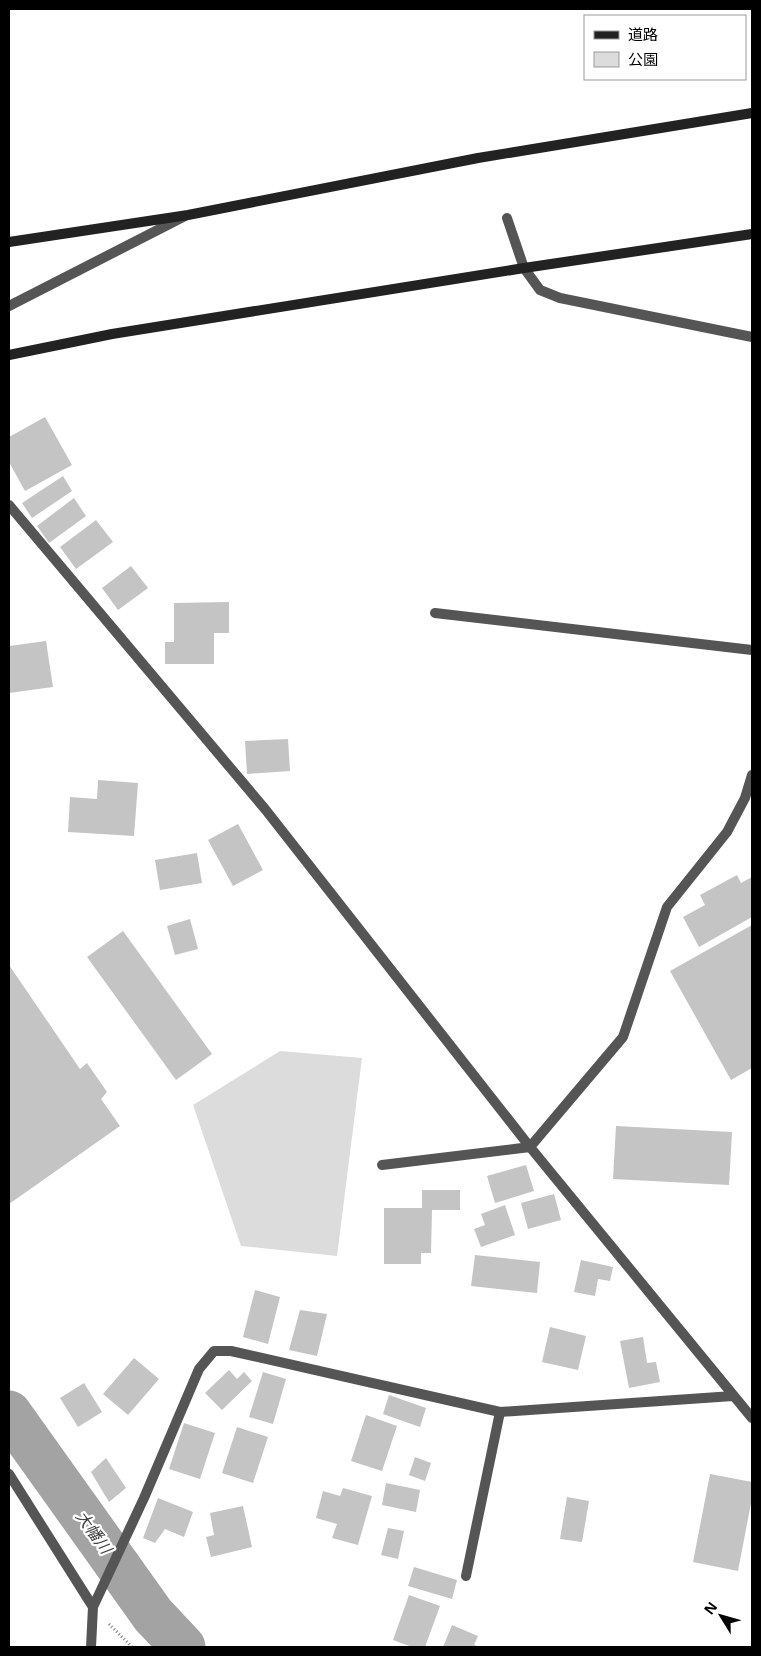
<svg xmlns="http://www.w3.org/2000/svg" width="761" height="1656" viewBox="0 0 761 1656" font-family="'Noto Sans','Noto Sans JP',sans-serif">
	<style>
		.green { fill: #dcdcdc }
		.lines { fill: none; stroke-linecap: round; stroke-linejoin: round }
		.river { stroke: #a3a3a3; stroke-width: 45 }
		.building { fill: #c4c4c4 }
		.path { stroke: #777; stroke-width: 3; stroke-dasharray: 1 2.5; stroke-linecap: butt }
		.lane { stroke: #555; stroke-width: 10 }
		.street { stroke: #555; stroke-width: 10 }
		.secondary { stroke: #222; stroke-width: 10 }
		.labels { text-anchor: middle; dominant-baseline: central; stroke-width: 4.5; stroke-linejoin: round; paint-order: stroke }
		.water-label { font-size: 16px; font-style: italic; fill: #444; stroke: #fff }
	</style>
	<rect width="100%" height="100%" fill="#fff"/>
	<path class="green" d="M280,1051L362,1058L337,1256L241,1246L193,1105Z"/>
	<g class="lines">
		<path class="river" d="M9,1413L153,1615L183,1647"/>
	</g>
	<path class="building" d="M45,417L72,465L25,491L9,462V437Z
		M63,476L72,491L32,518L22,503Z
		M74,498L86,516L49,543L37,526Z
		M96,520L113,542L76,569L60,547Z
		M131,566L148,588L118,610L102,588Z
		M229,602V633H214V664H165V642H174V603Z
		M46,641L53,687L9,693V646Z
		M288,739L290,771L247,774L245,741Z
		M98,780L138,783L134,836L68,832L70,797L97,799Z
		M238,824L263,870L233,886L208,840Z
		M197,853L202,883L160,890L155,860Z
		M737,875L741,883L752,877V917L699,947L683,917L705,905L700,895Z
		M190,919L198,949L175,955L167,926Z
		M752,925V1068L731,1080L670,971Z
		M123,931L212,1054L176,1080L87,957Z
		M9,965L80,1069L87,1063L107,1092L101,1099L120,1126L9,1204Z
		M616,1126L732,1132L729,1185L613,1179Z
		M526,1165L534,1191L495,1203L487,1176Z
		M422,1190H460V1210H432L431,1253H421V1264H384V1208H422Z
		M554,1194L561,1220L528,1229L521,1203Z
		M505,1205L515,1235L481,1247L474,1229L485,1225L481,1214Z
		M475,1255L540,1262L537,1293L471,1286Z
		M581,1260L613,1267L610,1281L598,1279L595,1296L574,1292Z
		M255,1290L280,1297L268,1344L243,1337Z
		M300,1310L327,1314L317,1356L289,1350Z
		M550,1327L586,1336L578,1370L542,1362Z
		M643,1337L647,1363L656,1362L660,1382L629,1388L620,1341Z
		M134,1358L159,1379L128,1415L103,1394Z
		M229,1370L237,1379L244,1372L252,1381L222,1410L205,1393Z
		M263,1372L286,1379L273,1424L249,1417Z
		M84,1383L102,1412L78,1427L60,1398Z
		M389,1395L426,1408L420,1427L383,1414Z
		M366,1415L397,1426L382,1471L351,1461Z
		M184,1423L215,1433L200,1479L169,1469Z
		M237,1427L268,1437L253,1483L222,1473Z
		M415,1457L431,1463L425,1481L409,1475Z
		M106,1458L126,1488L109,1502L91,1472Z
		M710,1474L752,1482V1498L738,1571L693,1562Z
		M386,1483L420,1490L416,1512L382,1505Z
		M343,1488L372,1496L358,1545L332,1538L337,1524L316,1518L323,1491L340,1496Z
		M567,1497L589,1501L582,1542L560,1539Z
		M158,1498L193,1512L184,1537L165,1529L155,1543L143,1538Z
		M243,1506L252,1547L211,1557L206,1537L214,1535L210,1513Z
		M388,1528L404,1531L398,1559L381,1555Z
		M414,1567L457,1580L452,1599L408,1586Z
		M409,1595L440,1606L425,1647H412L393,1640Z
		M452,1625L478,1636L474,1645L480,1647H443Z"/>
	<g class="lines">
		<path class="path" d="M109,1624L132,1647"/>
		<path class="lane" d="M466,1576L500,1412"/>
		<path class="street" d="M507,218L524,268L540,290L560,298L752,337
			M9,306L185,216
			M9,505L265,809L530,1147L752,1418
			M435,613L752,650
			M382,1165L530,1147L623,1037L667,907L727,832L745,798L752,775
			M9,1474L93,1607
			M91,1647L93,1607L144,1498L199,1369L214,1351H231L500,1412L733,1396"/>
		<path class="secondary" d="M9,242L188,215L478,158L752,113
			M9,355L112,334L524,268L752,234"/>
	</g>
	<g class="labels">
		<g class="water-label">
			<text transform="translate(94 1532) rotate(54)">大幡川</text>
		</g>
	</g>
	<rect width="761" height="1656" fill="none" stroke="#000000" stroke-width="20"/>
	<rect x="584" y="15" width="162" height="65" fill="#ffffff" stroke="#999999"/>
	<rect x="594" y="31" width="25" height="8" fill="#222222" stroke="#999999"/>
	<text x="628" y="40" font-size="15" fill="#000000">道路</text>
	<rect x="594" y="52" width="25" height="15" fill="#dcdcdc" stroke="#999999"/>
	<text x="628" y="65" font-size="15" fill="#000000">公園</text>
	<g transform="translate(721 1616) rotate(307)" stroke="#ffffff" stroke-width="4" paint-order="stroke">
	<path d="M0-4L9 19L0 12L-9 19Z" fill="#000000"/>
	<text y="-8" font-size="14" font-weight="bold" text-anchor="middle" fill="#000000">N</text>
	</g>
</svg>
